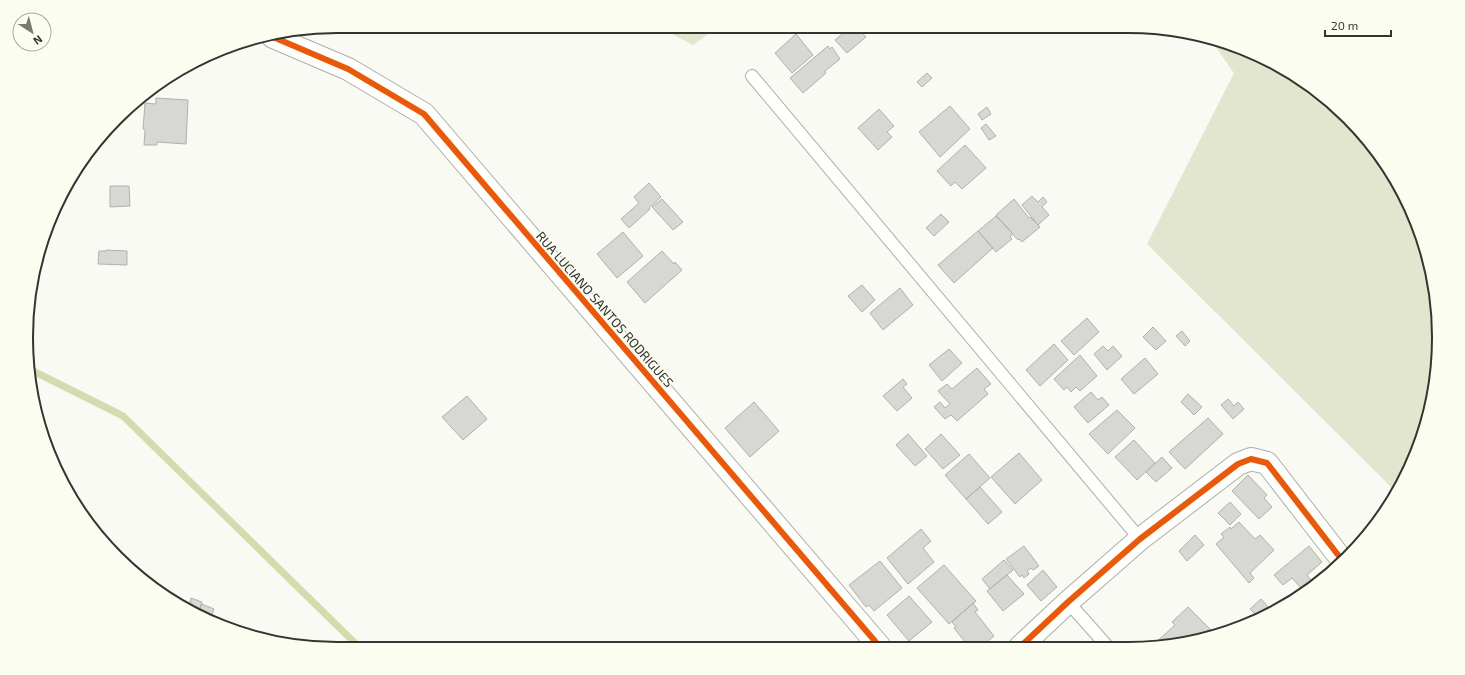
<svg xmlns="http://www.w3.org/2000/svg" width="1465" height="675" viewBox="0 0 1465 675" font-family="'Exo 2',sans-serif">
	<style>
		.green { fill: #e2e6cf }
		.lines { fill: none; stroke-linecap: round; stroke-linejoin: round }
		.stream { stroke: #d5dbae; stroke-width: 7 }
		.building { fill: #d7d8d3; stroke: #b0b1ac }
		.service-casing { stroke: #aeafa9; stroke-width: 14 }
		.minor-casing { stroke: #aeafa9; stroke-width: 24 }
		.service { stroke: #fefefd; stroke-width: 12 }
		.minor { stroke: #fefefd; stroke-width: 22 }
		.cycleway-casing { stroke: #fbfdf0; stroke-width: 8 }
		.cycleway { stroke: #e8590c; stroke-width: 6 }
		.labels { text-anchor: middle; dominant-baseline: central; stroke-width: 3.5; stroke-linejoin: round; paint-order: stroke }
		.street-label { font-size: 13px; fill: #343530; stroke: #fbfdf0 }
		.rim { fill: none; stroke: #343530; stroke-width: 2 }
	</style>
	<rect width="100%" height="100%" fill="#f9faf3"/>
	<path class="green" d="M656,26H719L693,45Z
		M1210,39L1246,50L1300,78L1348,117L1386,164L1415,218L1433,277L1439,337L1433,398L1415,456L1395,491L1147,244L1234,73Z"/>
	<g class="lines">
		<path class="stream" d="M29,369L123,416L361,649"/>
	</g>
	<path class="building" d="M852,26H856L866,37L847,53L835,40Z
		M796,34L813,55L792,73L775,53Z
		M828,46L830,49L832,47L840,59L825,71L826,73L803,93L790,78Z
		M927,73L932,78L922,87L917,82Z
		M156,98L188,100L186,144L157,142V145H144L145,130L143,129L145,103L156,104Z
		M950,106L970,129L940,157L919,132Z
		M987,107L991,114L982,120L978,114Z
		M879,109L894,126L887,132L892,137L878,150L858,128Z
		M986,124L996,136L989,140L981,128Z
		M965,145L986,168L962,189L955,182L951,186L937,171Z
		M649,183L661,197L649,208L650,209L629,228L621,219L639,203L634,197Z
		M110,186H129L130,206L110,207Z
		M1032,196L1038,202L1043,197L1047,202L1042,207L1049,215L1038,225L1022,205Z
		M662,199L683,222L673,230L652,207Z
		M1014,199L1029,218L1030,217L1040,227L1022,242L1019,239L1018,240L996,215Z
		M941,214L949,222L934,236L926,228Z
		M996,216L1013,234L1010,237L1012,239L996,252L978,231Z
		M978,231L993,248L954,283L938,265Z
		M623,232L643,256L617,278L597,254Z
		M106,250L127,251V265L98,264L99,251H106Z
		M662,251L674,264L675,262L682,270L645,303L627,282Z
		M862,285L875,300L862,312L848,296Z
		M900,288L913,305L883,330L870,313Z
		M1087,318L1099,332L1074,355L1061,341Z
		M1153,327L1166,341L1156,350L1143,337Z
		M1182,331L1190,341L1185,346L1176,336Z
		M1054,344L1068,360L1040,386L1026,370Z
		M1103,346L1108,351L1113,346L1122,356L1107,370L1094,354Z
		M949,349L962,363L942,381L929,365Z
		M1080,355L1097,376L1080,391L1076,387L1071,392L1067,387L1064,390L1054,379Z
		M1145,358L1158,374L1134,394L1121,379Z
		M977,368L991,384L984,389L988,394L957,421L951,415L945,419L934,407L940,402L945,408L950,404L938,391L947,384L952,389Z
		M903,379L907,384L903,387L912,398L897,411L883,396Z
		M1091,392L1098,400L1102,397L1109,405L1088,423L1074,407Z
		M1188,394L1202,407L1194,415L1181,402Z
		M467,396L487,419L463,440L442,417Z
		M1228,399L1234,406L1238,402L1244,409L1233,419L1221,405Z
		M754,402L779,431L750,457L725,428Z
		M1117,410L1135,428L1108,454L1089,434Z
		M1208,418L1223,434L1185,469L1169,452Z
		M908,434L927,456L915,466L896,445Z
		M941,434L960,455L943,469L925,449Z
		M1134,440L1155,463L1137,480L1115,457Z
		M1019,453L1042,480L1015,504L991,477Z
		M969,454L990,478L966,499L945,475Z
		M1162,457L1172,468L1156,482L1146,472Z
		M1248,475L1267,495L1264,498L1272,507L1259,519L1232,491Z
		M980,487L1002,512L988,524L966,499Z
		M1230,502L1241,514L1230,525L1218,513Z
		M1239,522L1255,539L1260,535L1274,550L1250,573L1254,578L1249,583L1216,544L1224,537L1221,534L1230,527L1231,529Z
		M921,529L931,541L923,548L934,562L908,584L887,558Z
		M1195,535L1204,545L1187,561L1179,551Z
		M1024,546L1039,566L1033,570L1031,568L1027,571L1029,574L1024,578L1022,575L1020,577L1006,559Z
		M1309,546L1322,562L1307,575L1312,582L1303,590L1292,578L1283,585L1274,575Z
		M1004,560L1013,570L990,589L982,579Z
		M880,561L902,588L874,611L869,605L866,607L849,585Z
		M944,565L976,601L949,624L917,588Z
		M1043,570L1057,587L1041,601L1027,585Z
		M1007,575L1024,594L1003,611L987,591Z
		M909,596L932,622L909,641L887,615Z
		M191,598L202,602L198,613L189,607Z
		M1261,599L1272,611L1259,618L1250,609Z
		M973,603L978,610L975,612L994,636L981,647H969L954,628L956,627L952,622Z
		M202,604L214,609L210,620L198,613Z
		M1188,607L1210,629L1200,638L1168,646H1152L1175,625L1172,622Z
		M1210,629L1215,634L1200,638Z"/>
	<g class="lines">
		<g class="service-casing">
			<path id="service" d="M752,76L1140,539
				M1068,602L1107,646"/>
		</g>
		<g class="minor-casing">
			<path id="minor" d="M273,37L348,69L424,114L880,647
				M1020,647L1068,602L1140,539L1238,464L1251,459L1267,463L1342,560"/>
		</g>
		<use href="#service" class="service"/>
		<use href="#minor" class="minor"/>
		<g class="cycleway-casing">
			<path id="cycleway" d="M273,37L348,69L424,114L880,647
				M1020,647L1068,602L1140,539L1238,464L1251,459L1267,463L1342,560"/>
		</g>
		<use href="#cycleway" class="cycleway"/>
	</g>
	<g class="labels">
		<g class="street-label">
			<text transform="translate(605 309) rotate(49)">RUA LUCIANO SANTOS RODRIGUES</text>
		</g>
	</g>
	<path d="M0 0H1465V675H0ZM337 33H1128A304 304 0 0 1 1432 337V338A304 304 0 0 1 1128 642H337A304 304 0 0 1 33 338V337A304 304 0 0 1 337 33Z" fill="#fbfdf0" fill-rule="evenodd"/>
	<path class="rim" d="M337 33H1128A304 304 0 0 1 1432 337V338A304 304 0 0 1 1128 642H337A304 304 0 0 1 33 338V337A304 304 0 0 1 337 33Z"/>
	<g transform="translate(32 32) rotate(144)"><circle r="19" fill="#fbfdf0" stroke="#abada3"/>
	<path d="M0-3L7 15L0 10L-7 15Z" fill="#797a74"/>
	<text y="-6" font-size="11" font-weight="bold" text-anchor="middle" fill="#343530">N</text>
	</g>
	<path d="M1325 30v6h66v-6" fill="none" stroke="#343530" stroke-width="2"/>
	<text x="1331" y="30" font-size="12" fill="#343530" stroke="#fbfdf0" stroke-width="3" paint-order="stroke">20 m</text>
</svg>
